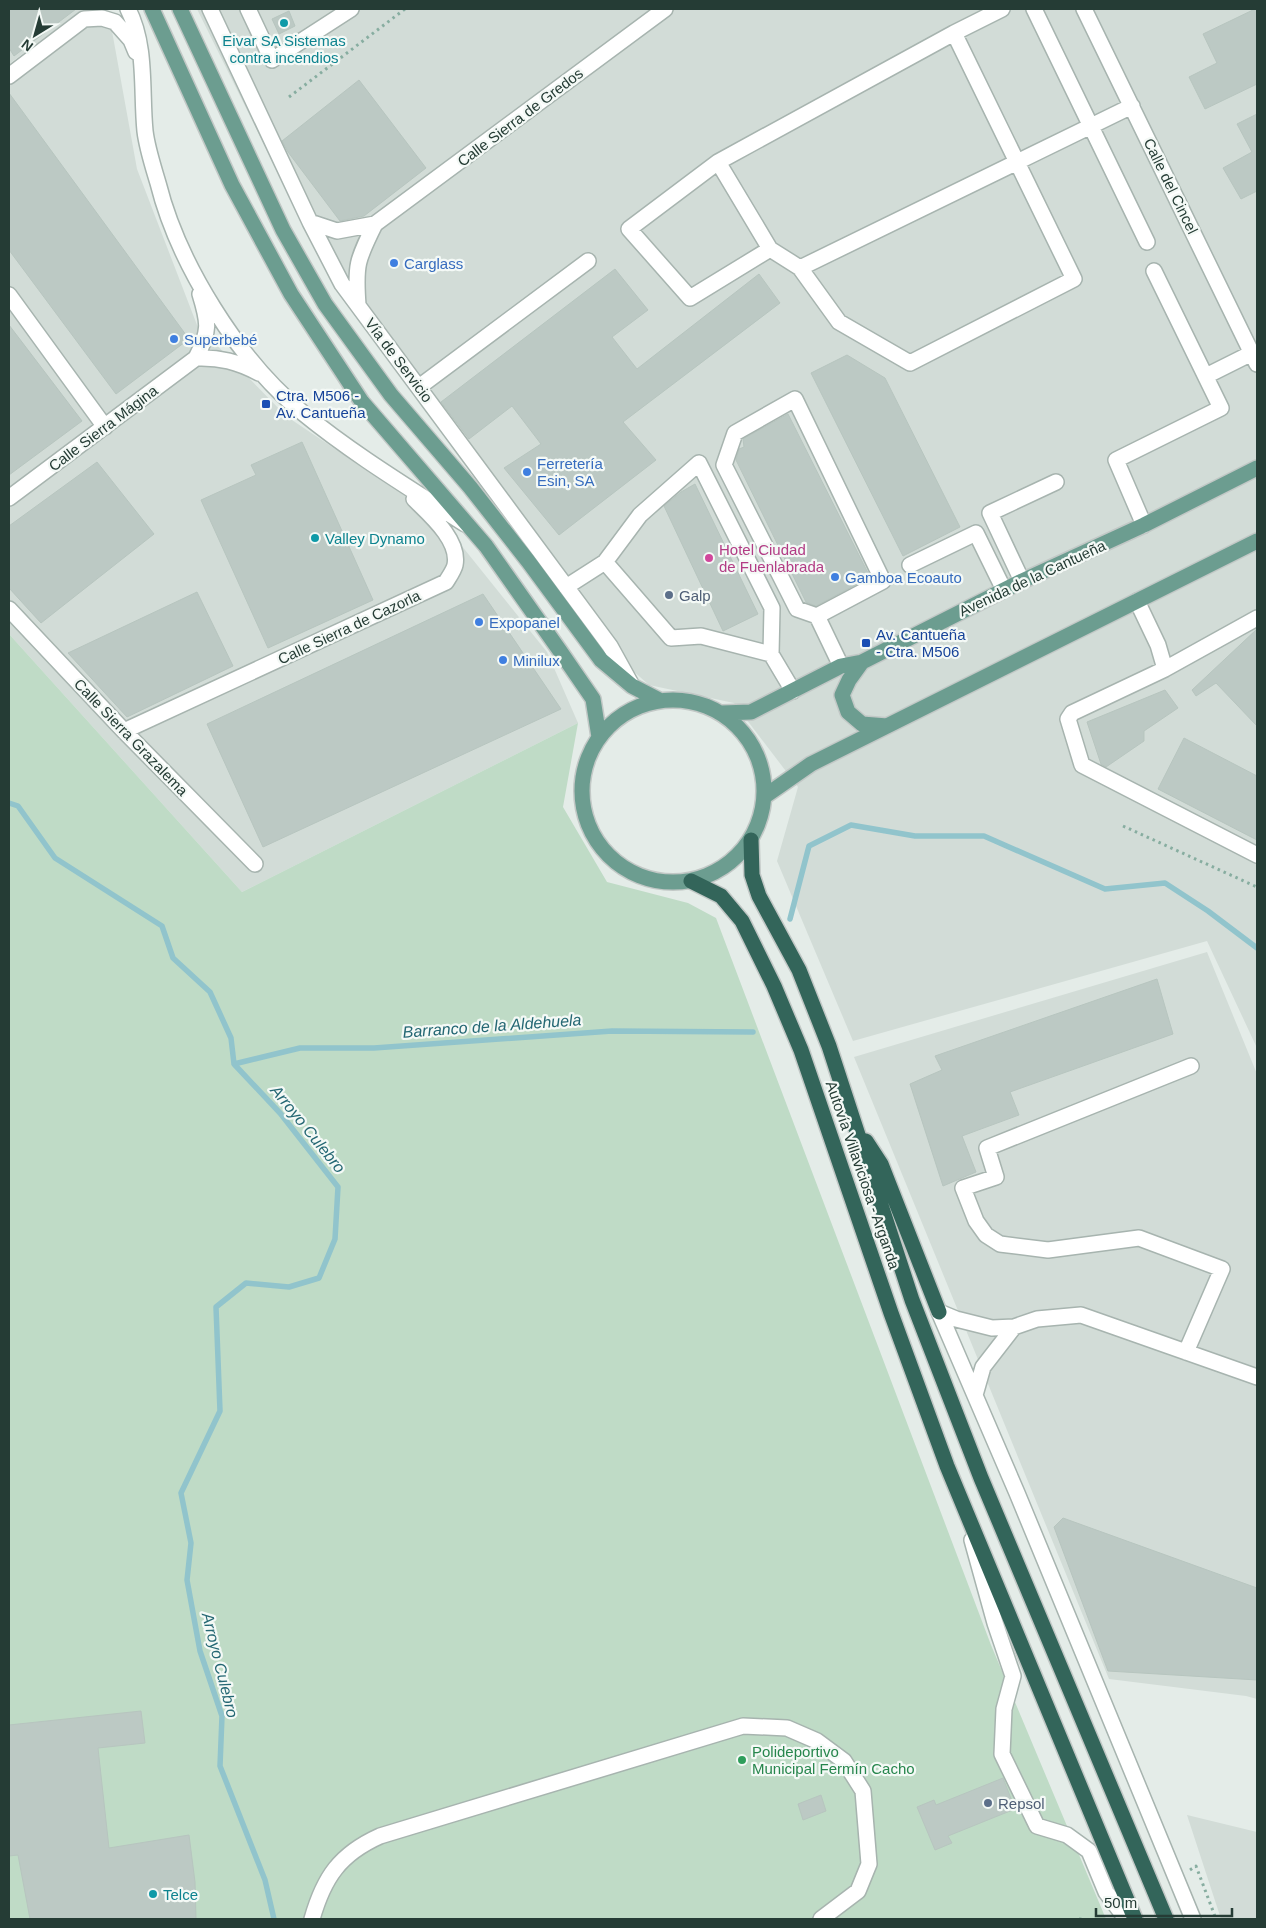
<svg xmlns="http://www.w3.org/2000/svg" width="1266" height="1928" viewBox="0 0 1266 1928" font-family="Helvetica,sans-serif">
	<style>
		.built { fill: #d2dcd7 }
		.green { fill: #bfdbc6 }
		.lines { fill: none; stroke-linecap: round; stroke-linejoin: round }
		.stream { stroke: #91c4cc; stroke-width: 5.5 }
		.building { fill: #bcc9c4; stroke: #b7c5bf }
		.minor-casing { stroke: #a7b4af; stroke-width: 18 }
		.major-casing { stroke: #c2c8c6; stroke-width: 18 }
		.highway-casing { stroke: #c2c8c6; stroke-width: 18 }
		.path { stroke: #87ada0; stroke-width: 3; stroke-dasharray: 2.5 4; stroke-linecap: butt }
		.minor { stroke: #fff; stroke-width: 15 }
		.major { stroke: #6c9d90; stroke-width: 15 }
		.highway { stroke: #33655a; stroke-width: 15 }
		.culture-dot { fill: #0f9aa8; stroke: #f4f9f6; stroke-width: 2 }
		.shop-dot { fill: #3f7fe0; stroke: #f4f9f6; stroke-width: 2 }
		.transit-dot { fill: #1a4fb4; stroke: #f4f9f6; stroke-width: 2 }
		.hotel-dot { fill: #d1479c; stroke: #f4f9f6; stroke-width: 2 }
		.service-dot { fill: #5c6f8a; stroke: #f4f9f6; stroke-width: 2 }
		.leisure-dot { fill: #2e9e5b; stroke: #f4f9f6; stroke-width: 2 }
		.labels { text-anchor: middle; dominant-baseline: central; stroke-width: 4.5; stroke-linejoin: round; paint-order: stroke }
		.culture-label { font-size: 15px; fill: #0d838f; stroke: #f4f9f6; text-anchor: start }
		.street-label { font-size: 15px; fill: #253c35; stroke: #f4f9f6 }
		.shop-label { font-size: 15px; fill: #366cbe; stroke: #f4f9f6; text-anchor: start }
		.transit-label { font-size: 15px; fill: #164399; stroke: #f4f9f6; text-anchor: start }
		.hotel-label { font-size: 15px; fill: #b23c85; stroke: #f4f9f6; text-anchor: start }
		.service-label { font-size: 15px; fill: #4e5e75; stroke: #f4f9f6; text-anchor: start }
		.leisure-label { font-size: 15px; fill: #27864d; stroke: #f4f9f6; text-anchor: start }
		.water-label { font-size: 16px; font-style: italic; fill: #246773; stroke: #f4f9f6 }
	</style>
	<rect width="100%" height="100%" fill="#e4ece8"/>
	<path class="built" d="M9,9H83L9,64Z
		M87,9H108L137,169L197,325L286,416L441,520L547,652L578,723L242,892L9,634V67Z
		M197,9H1257V1048L1207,941L853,1041L777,861L798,787L734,703L649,685L605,646L337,292Z
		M1207,952L1257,1074V1699L1246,1696L1109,1679L854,1057Z
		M1187,1815L1257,1832V1919H1221Z"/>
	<path class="green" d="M9,634L242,892L578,723L563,807L607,882L688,903L716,918L991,1645L1106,1919H9Z"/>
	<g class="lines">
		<path class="stream" d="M9,803L18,806L55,858L162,926L173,958L210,992L231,1038L234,1064L280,1113L338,1187L335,1239L319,1278L289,1287L246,1283L216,1307L220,1411L181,1493L191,1543L187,1580L200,1651L222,1716L220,1766L265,1880L274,1919
			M790,919L809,846L851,825L915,836H984L1105,889L1165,883L1208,911L1257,948
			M234,1064L300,1048H374L612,1031L753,1032"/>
	</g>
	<path class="building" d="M9,9H76L14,56L9,48Z
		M1255,9H1257V84L1205,109L1189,77L1217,63L1203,34Z
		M289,11L295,26L279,34L272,19Z
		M359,80L426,168L364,216L340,221L288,152L282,141Z
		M9,93L189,339L116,394L9,250Z
		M1257,114V191L1241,199L1223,168L1252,152L1237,124Z
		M615,269L648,310L612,337L637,369L759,274L780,303L623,422L656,460L559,535L504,468L541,444L512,406L469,439L441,402Z
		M9,325L82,421L9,475Z
		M847,355L885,378L960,527L903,556L811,373Z
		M788,414L870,577L816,606L806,602L736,460L739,449L744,447L743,439Z
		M302,442L373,600L268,648L201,500L256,475L251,465Z
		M97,462L154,534L41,623L9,588V526Z
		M695,484L758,614L723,631L664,506L681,492Z
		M197,592L233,666L127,717L68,653Z
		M483,594L561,709L263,847L207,724Z
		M1257,629V726L1216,683L1196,696L1192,690Z
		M1165,690L1178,708L1144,731V741L1106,767L1101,764L1087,722Z
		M1184,738L1257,776V840L1158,789Z
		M1157,979L1173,1034L1010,1092L1019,1115L962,1136L976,1172L943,1186L910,1084L942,1070L935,1056Z
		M1063,1518L1257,1588V1680L1108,1671L1054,1527Z
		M141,1711L145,1743L98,1748L109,1848L189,1835L195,1882L196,1919H30L18,1855L9,1856V1725Z
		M1003,1778L1015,1809L948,1836L952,1843L935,1850L917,1807L934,1800L936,1805Z
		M821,1795L826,1811L803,1820L798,1804Z"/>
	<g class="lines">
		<g class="minor-casing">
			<path id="minor" d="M128,9C147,46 141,91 145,131C147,148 153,166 158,183C178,263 238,360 303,413C353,454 411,489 465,524
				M210,9L310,222L342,284L610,646L631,684
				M248,9L272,60L351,9
				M1034,9L1147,242
				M1084,9L1257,364
				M954,33L1002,9
				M9,76L84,19L102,18L115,22L131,40L136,52
				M718,162L770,249L800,268L1132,106
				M310,222L337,231L375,224
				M770,249L690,298L629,229L718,162L954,33L1074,279L910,363L839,322L800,268
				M9,295L105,427
				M358,305C355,265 357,260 375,224L665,9
				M196,358C220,357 238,362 259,373
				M1206,376L1252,353
				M419,387L588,261
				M9,498L196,358C210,331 209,323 200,294
				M1144,525L1116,460L1221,408L1154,271
				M605,562L640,515L699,463L772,608L771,654
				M910,565L976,533L1004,590
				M1022,581L990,513L1056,482
				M566,587L605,562L671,638L701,636L771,654L793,691
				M1137,601L1158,645L1165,669
				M9,609L124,731L255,864
				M817,616L883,581L795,399L735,433L724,465L797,609L817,616L841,666
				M1257,618L1165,669L1072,713L1068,719L1082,765L1257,855
				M124,731L446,582C449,577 454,570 455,565C460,540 429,514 414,499
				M939,1312L1017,1493L1193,1919
				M939,1312L956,1319L992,1328L1014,1327L1037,1319L1081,1315L1257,1377
				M1186,1352L1222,1269L1139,1238L1048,1250L1000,1244L986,1235L976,1221L963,1188L996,1177L987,1148L1191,1066
				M975,1395L983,1367L1014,1327
				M972,1540L995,1623L1013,1676L1004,1709L1002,1754L1037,1826L1067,1835L1089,1851L1106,1892L1126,1919
				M312,1919C324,1877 340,1854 380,1836L743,1726L787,1728L817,1741L844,1761L863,1791L869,1864L858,1891L821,1919"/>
		</g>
		<g class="major-casing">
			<path id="major" d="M152,9L232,185L291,294L362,402L486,546L560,651L593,699L599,737
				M180,9L283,230L325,304L391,395L470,487L528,561L601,660L632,686L659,700
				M862,662L849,680L842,695L848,712L862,724L887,726
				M582 791a91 91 0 1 1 182 0a91 91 0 1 1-182 0Z
				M722,713L751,712L841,666L862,662L1022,581L1144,525L1257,468
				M765,796L811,764L1257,541"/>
		</g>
		<g class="highway-casing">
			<path id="highway" d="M751,840L752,875L759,896L799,970L829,1046L912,1300L981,1478L1166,1919
				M691,881L721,896L742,921L774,986L801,1050L891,1313L947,1466L1135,1919
				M866,1141L881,1164L939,1312"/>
		</g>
		<path class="path" d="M289,97L405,9
			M1123,826L1257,887
			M1190,1870L1196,1866L1216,1919
			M1079,1919H1082"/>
		<use href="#minor" class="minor"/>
		<use href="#major" class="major"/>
		<use href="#highway" class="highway"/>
	</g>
	<g class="culture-dot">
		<circle cx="284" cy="23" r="5"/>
		<circle cx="315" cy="538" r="5"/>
		<circle cx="153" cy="1894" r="5"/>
	</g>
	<g class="shop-dot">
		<circle cx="394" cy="263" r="5"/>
		<circle cx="174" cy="339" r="5"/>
		<circle cx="527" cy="472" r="5"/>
		<circle cx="835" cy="577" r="5"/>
		<circle cx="479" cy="622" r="5"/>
		<circle cx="503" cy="660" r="5"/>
	</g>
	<g class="transit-dot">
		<rect x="261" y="399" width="10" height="10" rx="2.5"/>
		<rect x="861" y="638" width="10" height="10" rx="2.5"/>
	</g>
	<circle class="hotel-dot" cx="709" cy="558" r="5"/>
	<g class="service-dot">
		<circle cx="669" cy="595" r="5"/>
		<circle cx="988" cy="1803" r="5"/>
	</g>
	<circle class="leisure-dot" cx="742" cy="1760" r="5"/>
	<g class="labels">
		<g class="culture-label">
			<text x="284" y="40" text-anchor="middle">Eivar SA Sistemas<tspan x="284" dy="17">contra incendios</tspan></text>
			<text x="325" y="538">Valley Dynamo</text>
			<text x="163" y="1894">Telce</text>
		</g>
		<g class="street-label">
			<text transform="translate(520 117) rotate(-37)">Calle Sierra de Gredos</text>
			<text transform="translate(1171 186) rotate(64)">Calle del Cincel</text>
			<text transform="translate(399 360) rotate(53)">Vía de Servicio</text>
			<text transform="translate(103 428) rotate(-37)">Calle Sierra Mágina</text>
			<text transform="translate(1032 578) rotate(-25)">Avenida de la Cantueña</text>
			<text transform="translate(349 627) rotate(-25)">Calle Sierra de Cazorla</text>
			<text transform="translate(131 737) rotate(46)">Calle Sierra Grazalema</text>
			<text transform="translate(863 1175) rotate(71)">Autovía Villaviciosa - Arganda</text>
		</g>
		<g class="shop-label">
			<text x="404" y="263">Carglass</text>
			<text x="184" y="339">Superbebé</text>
			<text x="537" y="463">Ferretería<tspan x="537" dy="17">Esin, SA</tspan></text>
			<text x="845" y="577">Gamboa Ecoauto</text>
			<text x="489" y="622">Expopanel</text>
			<text x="513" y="660">Minilux</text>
		</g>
		<g class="transit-label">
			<text x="276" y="395">Ctra. M506 -<tspan x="276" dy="17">Av. Cantueña</tspan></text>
			<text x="876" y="634">Av. Cantueña<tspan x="876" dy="17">- Ctra. M506</tspan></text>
		</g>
		<g class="hotel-label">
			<text x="719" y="549">Hotel Ciudad<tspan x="719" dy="17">de Fuenlabrada</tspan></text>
		</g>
		<g class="service-label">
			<text x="679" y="595">Galp</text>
			<text x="998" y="1803">Repsol</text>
		</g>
		<g class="leisure-label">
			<text x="752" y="1751">Polideportivo<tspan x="752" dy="17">Municipal Fermín Cacho</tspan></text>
		</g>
		<g class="water-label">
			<text transform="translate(492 1026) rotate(-4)">Barranco de la Aldehuela</text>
			<text transform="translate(308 1129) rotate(51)">Arroyo Culebro</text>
			<text transform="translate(220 1665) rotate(76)">Arroyo Culebro</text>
		</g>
	</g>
	<rect width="1266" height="1928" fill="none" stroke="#253c35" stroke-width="20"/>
	<g transform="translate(35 35) rotate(217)" stroke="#f4f9f6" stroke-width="4" paint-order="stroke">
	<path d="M0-4L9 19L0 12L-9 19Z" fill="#253c35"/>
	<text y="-8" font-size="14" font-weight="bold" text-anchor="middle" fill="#253c35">N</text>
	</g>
	<path d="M1096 1908v8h136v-8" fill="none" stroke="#253c35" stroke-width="2.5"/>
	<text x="1104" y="1908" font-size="15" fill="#253c35" stroke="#f4f9f6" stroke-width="4" paint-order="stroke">50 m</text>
</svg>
